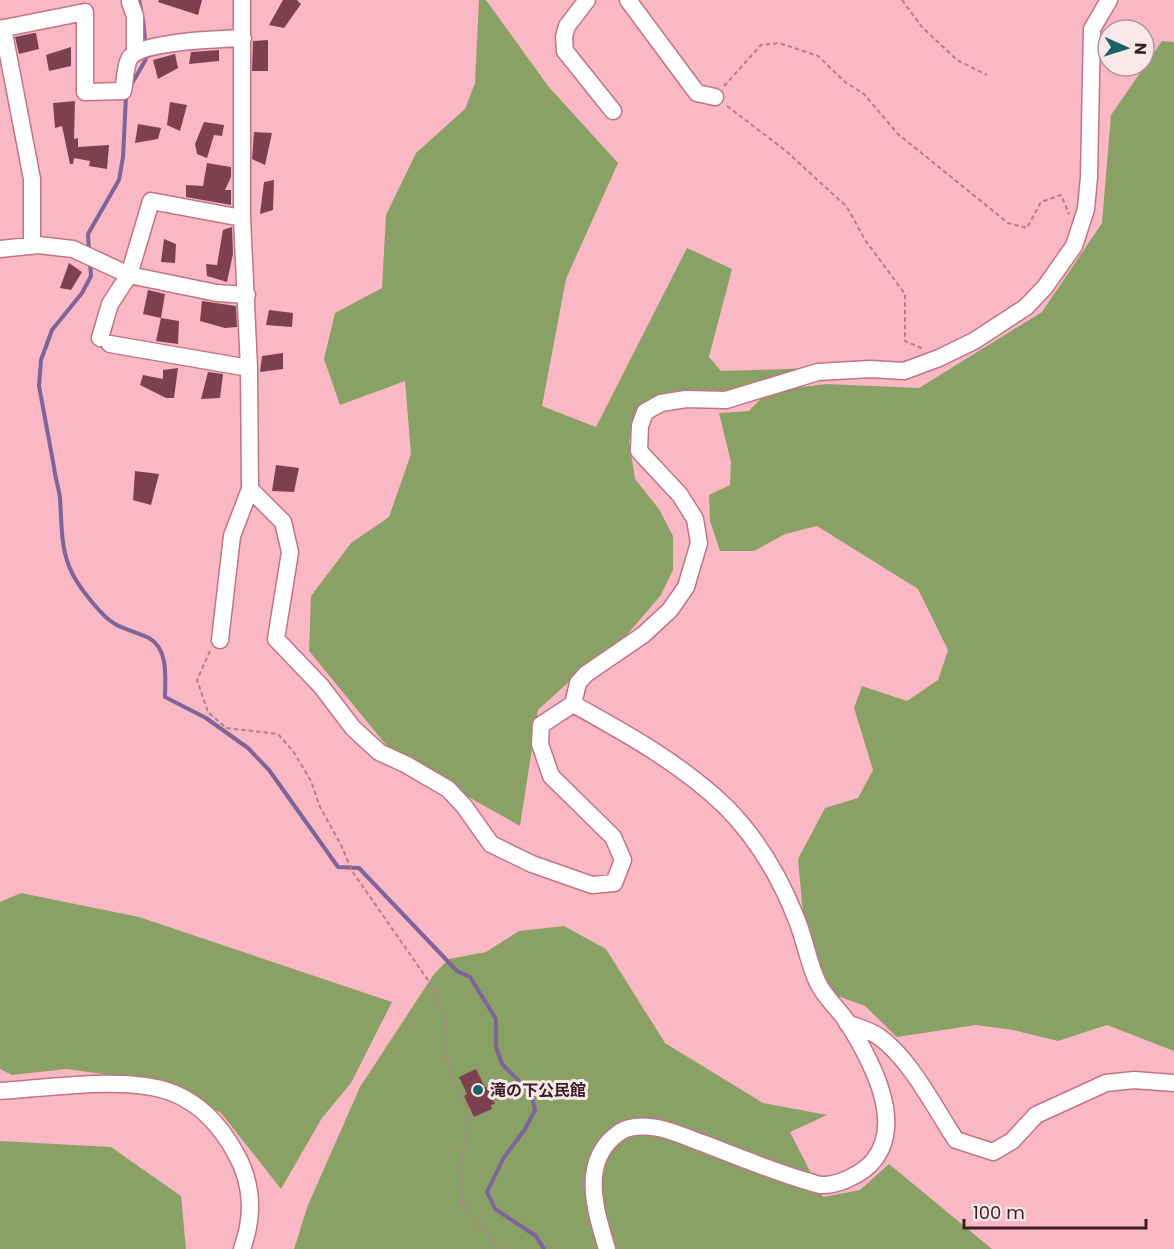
<svg xmlns="http://www.w3.org/2000/svg" width="1174" height="1249" viewBox="0 0 1174 1249" font-family="Poppins,'Noto Sans JP',sans-serif">
	<style>
		.forest { fill: #8aa166 }
		.lines { fill: none; stroke-linecap: round; stroke-linejoin: round }
		.stream { stroke: #7d6499; stroke-width: 4 }
		.building { fill: #7d404f }
		.minor-casing { stroke: #c17485; stroke-width: 19 }
		.path { stroke: #b47f8a; stroke-width: 2; stroke-dasharray: 4.5 3; stroke-linecap: butt }
		.minor { stroke: #fff; stroke-width: 16 }
		.poi-dot { fill: #18645d; stroke: #fae8eb; stroke-width: 2 }
		.labels { text-anchor: middle; dominant-baseline: central; stroke-width: 6; stroke-linejoin: round; paint-order: stroke }
		.poi-label { font-size: 16px; font-weight: bold; fill: #3b1d24; stroke: #fae8eb; text-anchor: start }
	</style>
	<rect width="100%" height="100%" fill="#fab8c5"/>
	<path class="forest" d="M479,0H486L548,86L618,163L566,279L542,406L596,427L687,248L732,269L709,357L721,371L853,367L727,395L655,396L638,407L629,441L635,479L659,509L673,536V570L661,595L626,636L572,679L538,710L520,826L449,786L387,746L309,651L311,596L351,543L389,517L411,454L405,381L340,405L324,359L335,313L382,288L386,215L416,153L465,109L475,83Z
		M1162,41L1174,42V1051L1107,1025L1058,1041L1013,1030L976,1025L897,1037L865,1006L835,995L817,968L803,914L798,859L825,808L858,798L873,770L854,708L862,686L907,701L938,680L948,650L918,589L817,526L785,534L754,551H720L710,521L709,495L730,485L731,462L719,413L749,411L768,391L827,384L919,388L1042,312L1102,223L1111,115Z
		M21,893L139,917L392,1002L351,1083L322,1118L281,1189L221,1113L159,1082L67,1069L12,1075L0,1069V902Z
		M564,926L606,949L665,1043L763,1103L827,1115L790,1132L823,1197L860,1190L889,1164L992,1249H294L308,1205L360,1087L434,974L449,959L486,952L519,931Z
		M0,1141L111,1147L181,1196L186,1249H0Z"/>
	<g class="lines">
		<path class="stream" d="M139,0L141,9
			M143,19L145,39
			M130,87L146,59
			M89,251L88,234L119,180L123,157L126,96
			M90,261L91,276L82,293L52,330L41,360L39,386L54,467C55,478 59,488 60,498C62,525 60,550 73,575C80,588 102,617 115,624C126,630 138,633 149,638C169,649 165,678 165,697L206,718L248,748L269,770L338,867L359,868L457,971L470,977L496,1019V1047L502,1064L531,1093L535,1110L525,1129L503,1159L487,1192L495,1209L536,1236L544,1249"/>
	</g>
	<path class="building" d="M159,0H202L198,15L158,2Z
		M283,0H297L301,4L284,28L269,25Z
		M34,33H36L39,49L19,54L15,37Z
		M268,40V71H252L253,41Z
		M71,47V66L49,71L46,55Z
		M219,50V61L189,64L191,52Z
		M175,54L178,68L158,79L153,60Z
		M75,101L74,139L78,138V147L109,145L107,169L89,166L90,161L74,158L73,164H70L62,126L55,128L53,103Z
		M170,102L187,105L180,131L167,125Z
		M204,122L224,125L222,136L214,135L207,158L197,154L195,144Z
		M138,124L161,128L158,139L135,143Z
		M254,132L272,133L265,165L252,159Z
		M207,163L231,167V177L225,190H231V205L186,197V185L203,186Z
		M274,180L273,210L260,214L264,182Z
		M232,227L233,254L227,282L207,276L206,264L217,265L223,230Z
		M164,239L176,244L175,263L161,262Z
		M69,263L82,272L71,290L60,288Z
		M148,290L165,294L161,318L143,314Z
		M202,301L236,306L237,327L225,328L200,321Z
		M269,310L293,313L292,327L266,325Z
		M161,318L179,321L178,344L156,341Z
		M283,353V369L260,372L262,356Z
		M178,368L174,398H166L140,385L143,375L163,379V370Z
		M208,372L223,374L220,398L201,399Z
		M276,465L299,468L294,492L272,491Z
		M135,471L159,474L151,505L133,500Z
		M476,1069L485,1087L490,1086L495,1099L493,1100L495,1104L491,1105L492,1109L474,1117L464,1096L467,1094L459,1077Z"/>
	<g class="lines">
		<g class="minor-casing">
			<path id="minor" d="M242,0V218L249,368L250,489L283,522L290,552L276,639L321,686L353,728L379,752L407,765L448,789L464,806L491,844L532,864L592,885L614,883L623,860L613,837L551,776L540,744L541,725L573,704L578,683L586,674L643,635L670,610L686,587L699,543L695,519L680,495L639,451L640,426L645,412L661,403L686,399L726,400L818,372L870,369L904,371L939,358L974,341L1026,307L1045,287L1074,246L1086,209L1089,177L1092,29L1109,0
				M587,0L567,26L564,37L565,51L613,111
				M628,0L697,93L715,97
				M130,2L135,16V53
				M3,28L32,179V246
				M0,29L85,12V92L123,91C125,82 125,68 129,59C139,41 223,39 243,38
				M0,249L38,245L73,249L129,275L217,293L247,295
				M100,338L110,304L129,275L151,201L242,218
				M110,344L249,368
				M220,640L232,536L250,489
				M573,704C627,734 680,763 725,806C757,838 779,875 796,918C805,939 808,963 818,983C825,998 839,1009 848,1023C870,1059 905,1121 874,1160C864,1173 838,1186 822,1185C816,1185 809,1181 803,1180C770,1170 738,1157 705,1144C690,1139 674,1131 658,1128C646,1126 631,1125 620,1132C579,1160 595,1209 607,1249
				M847,1023C857,1027 869,1030 878,1036C910,1058 934,1107 956,1140L993,1152L1012,1141L1036,1115L1106,1083L1134,1080L1174,1083
				M0,1091C47,1088 131,1075 173,1093C201,1104 221,1127 235,1152C253,1183 254,1216 242,1249"/>
		</g>
		<path class="path" d="M902,0L922,27L957,60L987,75
			M724,86L761,45L779,43L818,56L845,82L864,94L898,134L1008,223L1027,228L1041,202L1061,195L1069,214
			M727,106L786,151L847,207L865,240L905,294V341L924,349
			M210,651L197,680L208,712L226,728L278,734L293,751L311,781L320,807L341,845L352,871L430,983L447,1023L446,1055L453,1078L470,1113L461,1164L462,1201L470,1215L499,1249"/>
		<use href="#minor" class="minor"/>
	</g>
	<circle class="poi-dot" cx="478" cy="1090" r="6"/>
	<g class="labels">
		<g class="poi-label">
			<text x="490" y="1090">滝の下公民館</text>
		</g>
	</g>
	<g transform="translate(1126 48) rotate(93)"><circle r="28" fill="#fae8eb" stroke="#ae979b" stroke-width="1.5"/>
	<path d="M0-4.5L10 22L0 15L-10 22Z" fill="#18645d"/>
	<text y="-9" font-size="16" font-weight="bold" text-anchor="middle" fill="#3b1d24">N</text>
	</g>
	<path d="M964 1219v9h182v-9" fill="none" stroke="#3b1d24" stroke-width="3"/>
	<text x="973" y="1219" font-size="18" fill="#3b1d24" stroke="#fae8eb" stroke-width="4.5" paint-order="stroke">100 m</text>
</svg>
